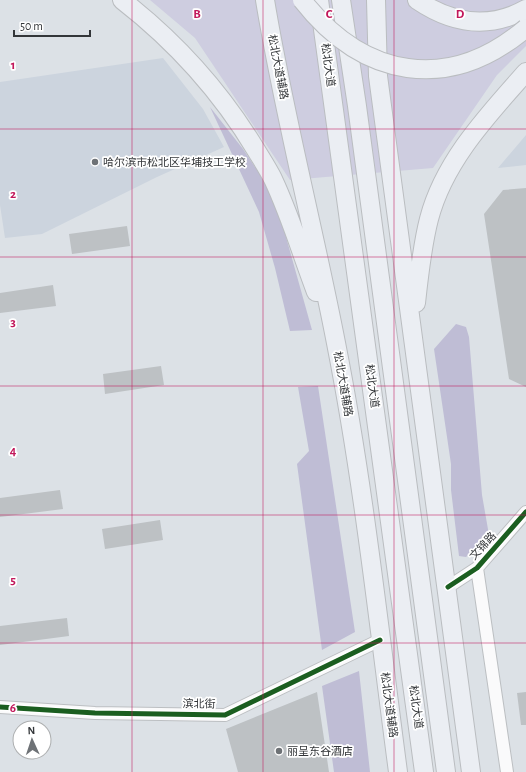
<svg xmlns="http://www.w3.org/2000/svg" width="526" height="772" viewBox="0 0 526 772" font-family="'Alegreya Sans','Noto Sans SC',sans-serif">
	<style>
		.built { fill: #ccd4de }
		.green { fill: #cecde0 }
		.forest { fill: #bfbdd5 }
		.building { fill: #bdc1c4 }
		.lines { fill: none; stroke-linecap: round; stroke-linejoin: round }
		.minor-casing { stroke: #bcbfc2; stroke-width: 14 }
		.highway-casing { stroke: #babdc0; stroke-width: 20 }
		.minor { stroke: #fafafb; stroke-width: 12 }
		.highway { stroke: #ebeef3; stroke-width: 18 }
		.highway-bridge-casing { stroke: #babdc0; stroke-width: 20; stroke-linecap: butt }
		.highway-bridge { stroke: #ebeef3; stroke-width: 18 }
		.cycleway-casing { stroke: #fff; stroke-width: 8 }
		.cycleway { stroke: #1b5e20; stroke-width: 5 }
		.grid { fill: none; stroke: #c2185b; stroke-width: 1; stroke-opacity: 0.55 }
		.poi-dot { fill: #6e7276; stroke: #fff; stroke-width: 1.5 }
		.labels { text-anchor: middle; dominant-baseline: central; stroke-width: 3.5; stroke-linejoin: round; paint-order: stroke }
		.street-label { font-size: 11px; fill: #333639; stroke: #fff }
		.poi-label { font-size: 11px; fill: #333639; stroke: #fff; text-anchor: start }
		.grid-label { font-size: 13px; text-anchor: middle; font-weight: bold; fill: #c2185b; stroke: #fff; stroke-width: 3.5; stroke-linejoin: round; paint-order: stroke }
	</style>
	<rect width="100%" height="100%" fill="#dce1e6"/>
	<path class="built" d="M163,58L203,109L224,147L157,177L42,234L5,238L0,205V82Z
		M526,135V165L498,168Z"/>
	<path class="green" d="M150,0H526V46L497,75L433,168L290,180L195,38Z"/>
	<path class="forest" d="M210,107L243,149L265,182L281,219L312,330L290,331L275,268L259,212Z
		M456,324L466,327L469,337L482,495L489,535L466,557L459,556L451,490V464L434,349Z
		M318,386L355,632L322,650L297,464L309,451L298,387Z
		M359,671L370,772H334L322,686Z"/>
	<path class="building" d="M526,188V387L509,379L484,214L503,190Z
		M127,226L130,246L72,254L69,234Z
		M53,285L56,306L0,313V293Z
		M161,366L164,385L105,394L103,374Z
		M60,490L63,509L0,517V498Z
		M160,520L163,540L105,549L102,529Z
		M67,618L69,636L0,645V626Z
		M317,692L329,772H238L226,729Z
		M526,692V725H521L517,693Z"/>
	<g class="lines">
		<g class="minor-casing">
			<path id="minor" d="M477,568L507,772
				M448,587L477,568L526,512
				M0,707L95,713L225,715L380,640"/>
		</g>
		<g class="highway-casing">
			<path id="highway" d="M122,0C176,42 221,92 256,150C262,160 268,169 273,179C290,215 302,255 316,292
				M265,0C284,115 314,229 336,343C364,485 379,629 398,772
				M319,0L424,772
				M341,0L357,106L446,772
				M376,0L378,76L471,772
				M417,0C451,23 488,30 526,9
				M416,303C419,275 422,246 429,219C444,161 488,115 526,72"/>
		</g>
		<use href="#minor" class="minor"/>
		<use href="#highway" class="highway"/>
		<g class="highway-bridge-casing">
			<path id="highway-bridge" d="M302,0C363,78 448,94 526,28"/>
		</g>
		<use href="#highway-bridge" class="highway-bridge"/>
		<g class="cycleway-casing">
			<path id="cycleway" d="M448,587L477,568L526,512
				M0,707L95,713L225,715L380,640"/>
		</g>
		<use href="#cycleway" class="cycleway"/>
	</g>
	<path class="grid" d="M132,0V772M263,0V772M394,0V772M0,129H526M0,257H526M0,386H526M0,515H526M0,643H526"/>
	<g class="poi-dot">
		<circle cx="95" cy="162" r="4"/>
		<circle cx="279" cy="751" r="4"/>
	</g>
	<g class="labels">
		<g class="street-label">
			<text transform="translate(328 65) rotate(82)">松北大道</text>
			<text transform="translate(278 67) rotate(79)">松北大道辅路</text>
			<text transform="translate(343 384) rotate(80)">松北大道辅路</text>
			<text transform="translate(372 386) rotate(82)">松北大道</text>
			<text transform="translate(483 546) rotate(-47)">文锦路</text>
			<text transform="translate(199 704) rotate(1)">滨北街</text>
			<text transform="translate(389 705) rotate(82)">松北大道辅路</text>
			<text transform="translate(416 707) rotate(82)">松北大道</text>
		</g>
		<g class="poi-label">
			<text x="103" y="162">哈尔滨市松北区华埔技工学校</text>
			<text x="287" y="751">丽呈东谷酒店</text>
		</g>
	</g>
	<g class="grid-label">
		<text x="197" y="18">B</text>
		<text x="329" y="18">C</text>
		<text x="460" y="18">D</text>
		<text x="13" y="69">1</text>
		<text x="13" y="198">2</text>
		<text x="13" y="326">3</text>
		<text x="13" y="455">4</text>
		<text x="13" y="584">5</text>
		<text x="13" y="712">6</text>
	</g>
	<g transform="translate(32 740) rotate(357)"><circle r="19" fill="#ffffff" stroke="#adafb0"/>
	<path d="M0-3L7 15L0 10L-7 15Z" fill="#6e7276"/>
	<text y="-6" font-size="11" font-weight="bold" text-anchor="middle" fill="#333639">N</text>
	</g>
	<path d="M14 30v6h76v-6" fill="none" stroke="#333639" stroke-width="2"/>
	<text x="20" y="30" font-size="12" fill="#333639" stroke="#ffffff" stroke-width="3" paint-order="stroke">50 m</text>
</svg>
